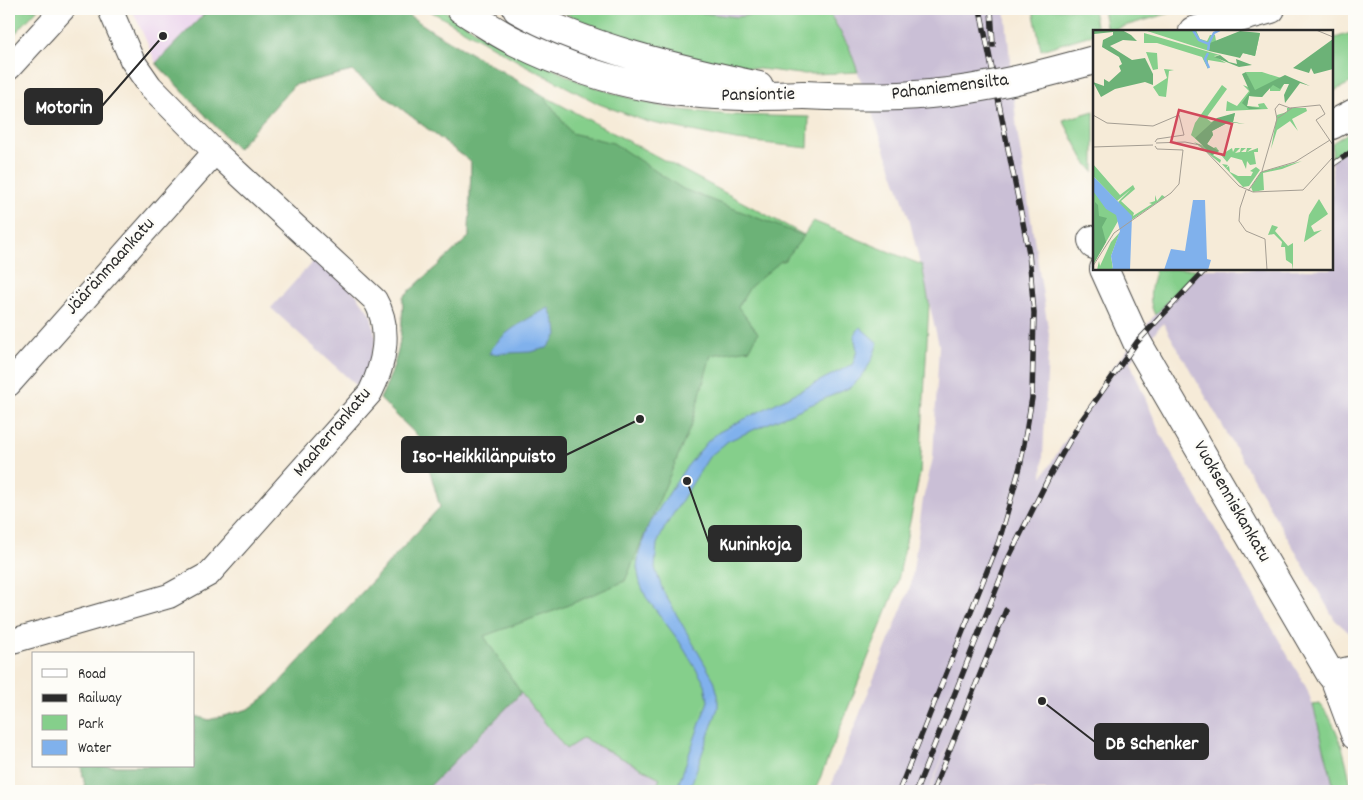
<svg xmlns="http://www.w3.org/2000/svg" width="1363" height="800" viewBox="0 0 1363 800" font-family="Dekko,sans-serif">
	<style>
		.built { fill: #ead1ec }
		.industrial { fill: #cabfd6 }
		.green { fill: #85cf8b; stroke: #587d5b }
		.forest { fill: #6cb277; stroke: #4c6e51 }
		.water { fill: #80b1ec; stroke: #566e8c }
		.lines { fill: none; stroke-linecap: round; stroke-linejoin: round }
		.minor-casing { stroke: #494845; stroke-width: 26 }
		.tertiary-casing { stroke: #494845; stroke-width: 30 }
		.primary-casing { stroke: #494845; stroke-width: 30 }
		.minor { stroke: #fff; stroke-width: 24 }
		.tertiary { stroke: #fff; stroke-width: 28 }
		.primary { stroke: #fff; stroke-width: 28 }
		.rail-casing { stroke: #2b2b2b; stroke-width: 5.5 }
		.rail { stroke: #fdfcf7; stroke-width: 4; stroke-dasharray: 11; stroke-linecap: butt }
		.primary-bridge-casing { stroke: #494845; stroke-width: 30; stroke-linecap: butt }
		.primary-bridge { stroke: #fff; stroke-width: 28 }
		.labels { text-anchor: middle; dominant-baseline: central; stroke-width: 5; stroke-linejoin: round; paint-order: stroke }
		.street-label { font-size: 19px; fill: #2b2b2b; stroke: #fdfcf7 }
		.inset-river { fill: none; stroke: #80b1ec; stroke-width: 2.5 }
		.inset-road { fill: none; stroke: #a59e93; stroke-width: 1 }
		.view { fill: #d1495b; fill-opacity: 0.15; stroke: #d1495b; stroke-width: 2.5 }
		.inset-edge { fill: none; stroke: #2b2b2b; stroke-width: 2.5 }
		.leader { fill: none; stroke: #2b2b2b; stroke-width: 2 }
		.callout-dot { fill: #2b2b2b; stroke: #fdfcf7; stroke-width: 2 }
		.callout { fill: #2b2b2b; stroke: #2b2b2b; stroke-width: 2 }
		.callout-label { font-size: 20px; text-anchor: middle; font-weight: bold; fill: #fff }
	</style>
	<rect width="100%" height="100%" fill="#fdfcf7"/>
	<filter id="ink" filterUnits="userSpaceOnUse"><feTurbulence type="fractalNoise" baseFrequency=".02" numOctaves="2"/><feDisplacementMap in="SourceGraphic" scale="10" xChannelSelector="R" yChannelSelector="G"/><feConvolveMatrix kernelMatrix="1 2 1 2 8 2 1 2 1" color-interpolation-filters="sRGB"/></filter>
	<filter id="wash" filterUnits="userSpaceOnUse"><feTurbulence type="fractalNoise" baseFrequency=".0096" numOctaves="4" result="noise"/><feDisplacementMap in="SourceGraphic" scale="20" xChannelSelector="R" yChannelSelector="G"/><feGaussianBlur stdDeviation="1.12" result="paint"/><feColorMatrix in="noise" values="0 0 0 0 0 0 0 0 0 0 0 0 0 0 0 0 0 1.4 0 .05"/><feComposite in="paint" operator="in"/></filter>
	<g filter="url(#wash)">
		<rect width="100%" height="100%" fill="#f6ebd8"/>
		<path class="built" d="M132,9H209L156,63Z"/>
		<path class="industrial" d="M669,9H762L755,14L737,17Z
			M827,9H1005L1017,130L1049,334L1042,477L1111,370L1155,315L1199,269H1332V158L1354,145V637L1335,620L1163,323L1130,362L1161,435L1306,687L1317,716L1335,791H930L979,666L929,791H829L911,585L923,499L933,458L939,345L909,218L849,47Z
			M316,258L356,294L371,315L376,339L367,373L357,386L271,308Z
			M521,693L565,748L583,738L660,778L655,791H425Z"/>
		<path class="green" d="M9,9H38L9,40Z
			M209,9H399L434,32L544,96L804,235L813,221L922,265L929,303L920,473L897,585L815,791H655L660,778L583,738L566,749L521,693L425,791H86L81,766H194V716L209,720L249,709L269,694L440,507L421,439L380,399C399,360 402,339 403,297L469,237L471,162L352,71L294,85L237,149L156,63Z
			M427,9H442L479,33L580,82L619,95L671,109L731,115L809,117L808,148L736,140L648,122L599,104L523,64Z
			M555,9H669L737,17L755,14L762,9H827L849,47L858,72C839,73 820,74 801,74C787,73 773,70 759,69C683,60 624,41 555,9Z
			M1033,9H1093L1097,31H1094V34L1041,50Z
			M1103,9H1184L1107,31Z
			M1354,32V81L1332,92V39Z
			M1094,111V172L1084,160L1063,120Z
			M1354,129V145L1332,158V143Z
			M1156,269H1199L1155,315C1147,299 1151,285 1156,269Z
			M1320,704C1340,728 1346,760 1352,791H1335L1313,705Z"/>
		<path class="forest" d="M209,9H399L434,32L544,96L571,133L613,143L683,189L804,236L784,261H781L750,287L738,307L758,333L750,349L711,355L692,423L625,581L559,609L484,636L521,693L425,791H86L81,766H194V716L209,720L249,709L269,694L440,507L421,439L380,399C399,360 402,339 403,297L469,237L471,162L352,71L294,85L237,149L156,63Z"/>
		<path class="water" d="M549,308L556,326L557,335L547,348L530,352L489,354C498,334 530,317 549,308Z
			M860,327L878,343C871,362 866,376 849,388L728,441L709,457L665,527L657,544L655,568L663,591L714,680L718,695V708L689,791H676L708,701L705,684L679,641L646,597L640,583L637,567L639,553L648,526L684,470L708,441L719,432L853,364L857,350L854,336Z"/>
	</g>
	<g filter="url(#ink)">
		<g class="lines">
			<g class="minor-casing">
				<path id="minor" d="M9,68L63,9
					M9,384L215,152
					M9,642L169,596L209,574L370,393C384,365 392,329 375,300L215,152L150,86L132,60L110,9
					M1331,675L1354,737"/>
			</g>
			<g class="tertiary-casing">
				<path id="tertiary" d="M1332,125L1354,113
					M1094,240H1092L1094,245
					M1104,269L1137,342L1331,675L1354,670"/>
			</g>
			<g class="primary-casing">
				<path id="primary" d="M461,9C479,20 497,33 516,42C615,91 696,100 804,95
					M517,9C583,47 683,70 759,86
					M1193,31L1271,9"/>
			</g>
			<use href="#minor" class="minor"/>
			<use href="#tertiary" class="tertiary"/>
			<use href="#primary" class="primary"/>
			<g class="rail-casing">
				<path id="rail" d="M991,9L993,45
					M1332,165L1354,150
					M899,791L999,541L1020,467L1032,398L1034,313L1029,253L980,9
					M916,791L1009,557L1050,475L1081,421L1137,342L1206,269
					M933,791L1006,610"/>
			</g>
			<use href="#rail" class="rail"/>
			<g class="primary-bridge-casing">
				<path id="primary-bridge" d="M804,95C846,97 888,98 930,94C986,89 1040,75 1094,60"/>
			</g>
			<use href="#primary-bridge" class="primary-bridge"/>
		</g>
	</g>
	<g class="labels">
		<g class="street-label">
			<text transform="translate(950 88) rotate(-7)">Pahaniemensilta</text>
			<text transform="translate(758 96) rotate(-1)">Pansiontie</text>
			<text transform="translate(111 267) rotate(-48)">Jääränmaankatu</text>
			<text transform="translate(333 433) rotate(-50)">Maaherrankatu</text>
			<text transform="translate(1231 502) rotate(60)">Vuoksenniskankatu</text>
		</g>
	</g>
	<g transform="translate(1093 30)">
		<rect width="240" height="240" fill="#f6ebd8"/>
		<path d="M51,0H103L107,9L114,11L117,5H122L123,11L147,2L167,3L162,26L117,15L116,21ZM51,3L127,25L121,26L133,33L115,30V39L109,27L64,13H51ZM53,22L64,23L65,39L60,40ZM71,39L81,40L76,41L73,67L66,66L60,57L74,48ZM153,42H169L201,52L196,58V54H191L187,61H177V57L169,67L156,66L154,76L166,77L165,74L171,73L175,79L133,81L134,71L144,76L156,61L150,55L160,59ZM129,55L134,59L113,88L118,92L142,83L140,92L152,94L136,92L119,101L120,105L114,114L118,119L123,117L126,121L120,125L128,130L127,133L101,112L111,116L98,105L102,93ZM194,78H213L214,81L199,89L205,101L197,91L184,100L178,119L184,85L194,82ZM139,118L140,122L142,118H147L142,123L147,122L148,118H153L148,122H153L154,118H159L154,122L165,118V122H161L163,134L157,135L154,131L153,139L149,130L138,127L134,132L128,125ZM209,131L189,139L170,143L171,160L160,162L158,157L168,142ZM0,134L27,165L40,155L42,159L28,171L41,183L40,186L59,174L56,173L62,171V165L64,171L69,165L72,167L37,191L25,172L38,159L24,171L0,146ZM129,134L135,135L133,138L136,136L137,142L145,146H158L160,142L157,141L163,137L167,140L156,156L150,157ZM0,160L24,185L25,191L0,235ZM226,169L235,184L218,196L221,202L229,200L211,212L216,185ZM179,195L185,197L182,201L195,216L200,213V240L199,234L193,230L192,217H188L189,212L181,204L175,205ZM27,202L18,226L20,239L4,240L6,231L7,236L18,212Z" fill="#85cf8b"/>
		<path d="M0,0H29L38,5L44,11L30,10L17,16L39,30L52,28L60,44V55L52,52L22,59L8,67L0,52L11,56V49L16,52L28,41L26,36L29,34L26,27L9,17L10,10L20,5V2L1,4ZM147,1L167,3L162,26L150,23L147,28L143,27L116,21L117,13ZM240,9V39L221,44L218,38L216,43L200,38ZM127,25L136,32L144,34L143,29L159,35L146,37L121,27ZM153,42L162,60L192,45L217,56L207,53L192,73L191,65L196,54H191L187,59L180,55L169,67L156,66L154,76L169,79H156L149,73L157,62L149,44ZM142,83L140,92L152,94L136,92L119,101L120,105L114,114L126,121L119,125L102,108L124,88ZM2,172L5,175L6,186L14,188L9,197L13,212L0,235Z" fill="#6cb277"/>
		<path d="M0,146L39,186L37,240L18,239L20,238L18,226L27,201L23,185L13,179L0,161ZM100,170H112L114,229L118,230L115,240H71L78,219L92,221Z" fill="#80b1ec"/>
		<path class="inset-river" d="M100,0L106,10L116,14L115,20M116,13L121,3L127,0M115,23L112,29L116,38"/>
		<path class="inset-road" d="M223,0L240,7M0,85L14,93L60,96L86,85L91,105L64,109L62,112M185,88L199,78M63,113L92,112L107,115L146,156L160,162L210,160L240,127M0,117L60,115M169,141L184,89L182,79L186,74L197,78L227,75L232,84L223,90L240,115M153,160L147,178L146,191L153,201L172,209L174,240M155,161L168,142L202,132L237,110M0,236L21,203L78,163L86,154L90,120L64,119L62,116"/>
		<path class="view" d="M86,80L139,94L131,125L78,112Z"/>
		<rect width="240" height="240" class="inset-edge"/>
	</g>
	<path class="leader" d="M163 36L102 106M640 419L566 455M687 481L709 543M1042 701L1095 742"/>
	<g class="callout-dot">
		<circle cx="163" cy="36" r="5"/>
		<circle cx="640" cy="419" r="5"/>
		<circle cx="687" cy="481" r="5"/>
		<circle cx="1042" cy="701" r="5"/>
	</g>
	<g class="callout">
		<rect x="25" y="89" width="77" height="35" rx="5"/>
		<rect x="402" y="437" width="164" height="35" rx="5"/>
		<rect x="709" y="526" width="92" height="35" rx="5"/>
		<rect x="1095" y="724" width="113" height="35" rx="5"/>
	</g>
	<g class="callout-label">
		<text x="64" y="113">Motorin</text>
		<text x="484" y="462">Iso-Heikkilänpuisto</text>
		<text x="755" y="550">Kuninkoja</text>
		<text x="1152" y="749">DB Schenker</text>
	</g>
	<rect width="1363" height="800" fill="none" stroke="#fdfcf7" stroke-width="30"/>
	<rect x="32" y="652" width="162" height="115" fill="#fdfcf7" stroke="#a9a8a5"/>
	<rect x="42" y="669" width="25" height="8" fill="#ffffff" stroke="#a9a8a5"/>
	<text x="78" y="678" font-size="15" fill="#2b2b2b">Road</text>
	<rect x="42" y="694" width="25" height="8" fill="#2b2b2b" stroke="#a9a8a5"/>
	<text x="78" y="702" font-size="15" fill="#2b2b2b">Railway</text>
	<rect x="42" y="715" width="25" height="15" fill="#85cf8b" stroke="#a9a8a5"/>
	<text x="78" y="728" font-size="15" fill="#2b2b2b">Park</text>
	<rect x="42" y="740" width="25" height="15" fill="#80b1ec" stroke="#a9a8a5"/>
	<text x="78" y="752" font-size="15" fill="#2b2b2b">Water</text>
</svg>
